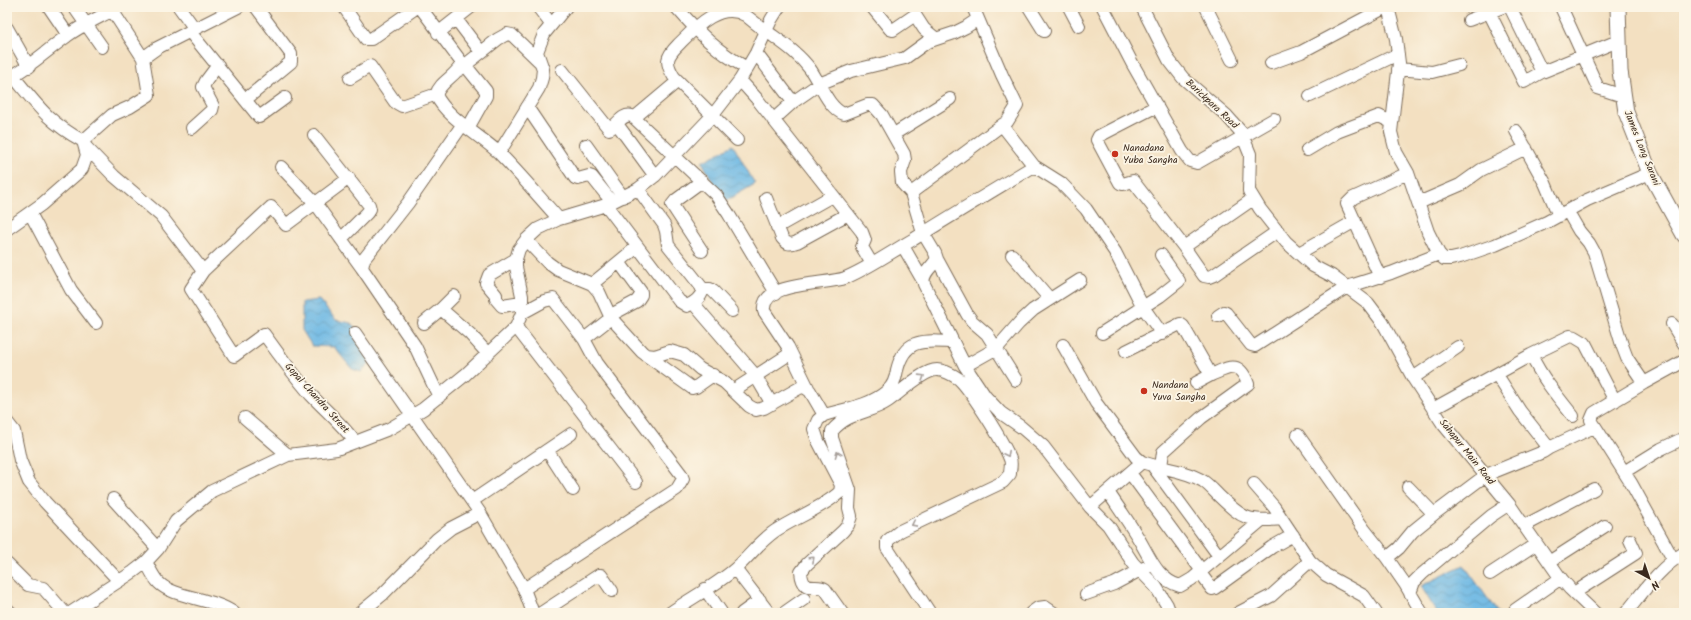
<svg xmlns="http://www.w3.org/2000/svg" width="1691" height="620" viewBox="0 0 1691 620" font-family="Kalam,sans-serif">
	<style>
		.water { fill: url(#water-waves); stroke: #527081 }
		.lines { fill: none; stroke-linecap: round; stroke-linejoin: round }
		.minor-casing { stroke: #7b6a57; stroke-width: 14 }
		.major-casing { stroke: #7b6a57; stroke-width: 17 }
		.minor { stroke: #fff; stroke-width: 12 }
		.major { stroke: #fff; stroke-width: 15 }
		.oneway { stroke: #a79f9a }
		.poi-dot { fill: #c8321e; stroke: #fcf5e5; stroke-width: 1.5 }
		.labels { text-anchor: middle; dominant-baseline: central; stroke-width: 3.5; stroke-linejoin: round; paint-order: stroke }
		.street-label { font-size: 10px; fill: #3b2a1e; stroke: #fcf5e5 }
		.poi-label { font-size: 10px; fill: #3b2a1e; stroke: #fcf5e5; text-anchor: start }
	</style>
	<defs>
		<pattern id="water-waves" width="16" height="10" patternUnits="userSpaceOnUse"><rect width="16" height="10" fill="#6ab7e4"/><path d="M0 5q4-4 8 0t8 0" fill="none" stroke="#5895b8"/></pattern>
	</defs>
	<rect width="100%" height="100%" fill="#fcf5e5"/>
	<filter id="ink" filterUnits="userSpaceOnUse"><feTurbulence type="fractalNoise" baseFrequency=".025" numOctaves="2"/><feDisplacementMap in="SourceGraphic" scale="8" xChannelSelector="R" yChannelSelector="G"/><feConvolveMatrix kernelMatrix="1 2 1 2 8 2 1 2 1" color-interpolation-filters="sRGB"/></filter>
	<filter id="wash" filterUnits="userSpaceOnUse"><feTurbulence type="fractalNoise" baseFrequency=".012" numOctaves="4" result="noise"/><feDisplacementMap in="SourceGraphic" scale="16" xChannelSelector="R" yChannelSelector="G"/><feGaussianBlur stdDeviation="0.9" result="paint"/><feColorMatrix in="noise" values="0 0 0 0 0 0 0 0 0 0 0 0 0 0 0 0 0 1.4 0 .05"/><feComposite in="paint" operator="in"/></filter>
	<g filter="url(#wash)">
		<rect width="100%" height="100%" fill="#f3e0c1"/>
		<path class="water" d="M733,145L755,184L724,202L702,162Z
			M319,300L336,320L351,323L366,339L375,357L361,372L352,369L334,347L312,346L302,330V302Z
			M1464,565L1498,613H1437L1421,586Z"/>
	</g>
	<g filter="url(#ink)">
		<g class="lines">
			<g class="minor-casing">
				<path id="minor" d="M49,7L68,35
					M74,7L102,47
					M110,7L143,58
					M179,7L195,29
					M344,7L366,39H371L417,7
					M420,7L462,63C457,76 440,81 436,95C446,117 481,136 499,153C520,174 539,197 559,219
					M538,7L551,24
					M676,7C699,33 717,52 747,68
					M872,7L890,29L893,30L915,15L924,29L935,38
					M973,7L1002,75L1017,106L1007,122L1002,125L1034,166L1061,183L1086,209L1115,252L1143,307L1162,334
					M1029,7L1044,31
					M1069,7L1079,26
					M1103,7L1132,63L1182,151L1190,161L1197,163L1274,119
					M1142,7L1169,60L1183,78L1226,115L1241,132L1250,154L1249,191L1260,209L1286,242L1313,266L1332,276L1368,303L1383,323L1413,378L1443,424L1509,504L1559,576L1570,589L1595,613
					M1206,7L1232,60
					M1388,7L1396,39L1399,63L1391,132L1396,152L1408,173L1428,232L1439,254L1444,259H1451L1460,257L1495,245L1547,222L1587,200L1650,173
					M1510,7L1542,72
					M1561,7L1598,88L1623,96
					M1489,12L1524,82L1542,72L1618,41
					M456,19L481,52
					M1469,20L1503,7
					M7,28L29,67
					M190,32L259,117L285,98
					M438,33L471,7
					M756,53L793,102
					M1271,63L1301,52L1386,7
					M465,65L486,91V96L468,128
					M1398,69L1432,72L1459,65
					M459,70L498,39L507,34L512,35L540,62
					M562,70L609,129C617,126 622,113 632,116L716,195L728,213L776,293
					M13,76C37,105 48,122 83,141
					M350,78L370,66L395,102L402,106L437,94
					M7,79C30,67 46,51 67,36C83,24 101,17 118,7
					M740,80L757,99L862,232L865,240L862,247L872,264
					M1310,96L1398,54
					M245,100L291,62V54L256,7
					M1157,106L1099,136L1097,140L1120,183L1123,184L1133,181L1184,247L1204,276L1209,277L1214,275L1278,231
					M527,107L575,178L578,179L589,176L592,177L612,202
					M634,118L678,81
					M773,120L793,102L819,84L851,71L905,58L927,42L954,33L966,27L978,19
					M617,124L655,176
					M192,128L212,110L213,106L203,87L206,81L218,65
					M1516,131L1545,183L1559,216
					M894,134L950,99
					M314,135L369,205L370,209L367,213L341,239
					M737,140L674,77C665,62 666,57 678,45C694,29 720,0 745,15C753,21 761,28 769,33C784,44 799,54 810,69C820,83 828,108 844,114L867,105H873L882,115L904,154L905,160L901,172L902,183L911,193L923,233L935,253L937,259C932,267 921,274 924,284L965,366L985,396L1001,413L1021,427L1043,446L1090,507L1142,462
					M586,145L623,197
					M85,146L114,176L161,216L203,271
					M1307,150L1337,132L1379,116L1391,122
					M499,153L539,88L542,78L543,69L537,52L544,34L566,7
					M281,167L316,204L362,268
					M349,178L286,225L271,207L203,271L191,289L234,356L264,334C279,355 294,375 311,395C326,411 342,424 355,442
					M702,181L676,200L672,205L702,251
					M911,193L1002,125
					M766,198L782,238C787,244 789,245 797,242L848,214
					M1417,198L1423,201L1460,185L1481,170L1526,148
					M606,205L679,301L687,306C695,302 701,298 703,289L668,245L666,231L664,225L638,189
					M1568,212L1579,231L1589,243L1594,252L1622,345L1627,358L1644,383
					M30,213L71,290L96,323
					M777,227L832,196
					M7,229L42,204L82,169L87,155L83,141L112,115L130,107L149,95L143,58L157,48L238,7
					M526,240L547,262L558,270L592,284L599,292L611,318L642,352L646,355L655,356L670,351L684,355L700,369L724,382L749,406L756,410L764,408L803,386L810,391L824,415
					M903,246L922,279
					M1184,247L1253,199
					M1299,253L1355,221
					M1012,255L1049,298
					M516,259L489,275L486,283L496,295V299L502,306L522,303
					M937,259L967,314L972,321L987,334L1016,380
					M1380,277L1347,204L1353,198L1408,173
					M592,284L637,247
					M703,289H710L713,291L732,311
					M454,296L441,309L470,334L488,354
					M693,303L755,375L772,404
					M522,313L544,301L553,299L584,339
					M611,315L637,301L641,295V292L619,262
					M1218,316L1224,312L1226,313L1251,345L1255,346L1347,287L1391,273L1439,254
					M424,323L441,309
					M1672,324L1684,344
					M516,327L636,482
					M355,333L480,513L524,589L533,613
					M1102,333L1160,296L1179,281L1161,255
					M1063,345L1096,403L1136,457L1142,462C1162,469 1185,470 1203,481C1209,485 1214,491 1219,496C1243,519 1248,522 1282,519
					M1126,351L1180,324L1183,326L1211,375L1196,383
					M646,355L692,388L696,387L713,375
					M1531,355C1542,378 1557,396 1573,416
					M965,366L997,348L1019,323L1033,310L1080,280
					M1497,375L1520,411L1549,448
					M1413,378L1458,347
					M808,388L788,347L764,311C760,281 827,285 845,278C869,268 891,252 914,239C954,214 994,190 1034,166
					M734,390L791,353
					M439,397L415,346L362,268L364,259L408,203L463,124
					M1433,409L1531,355L1570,336L1575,337L1585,343L1615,401
					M245,418L288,455
					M7,422L14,431L20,460L29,482L45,502L119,581
					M1298,435L1364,529L1387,558L1405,584L1422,613
					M547,450L573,490
					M1152,465L1219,556
					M1161,467L1163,452L1201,418L1248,384C1239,360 1230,367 1211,375
					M1624,472L1661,449L1684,438
					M1130,473L1202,571
					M1254,484L1274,507L1310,561L1326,575L1364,596L1376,613
					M1408,487L1434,514
					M1108,492C1118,507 1128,521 1137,536C1149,555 1156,579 1180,586L1192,579L1262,520
					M113,499L158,549
					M472,501L571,434
					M1090,507L1108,525L1133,563L1156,587L1167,605L1170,613
					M1524,526L1594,489
					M1387,558L1399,548L1413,531L1434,514L1486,475L1543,452L1549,448L1594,427
					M1673,559L1631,483L1591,420L1594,413L1644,383L1684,361
					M146,562C150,569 153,577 159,583C174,598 214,598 234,613
					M1549,562L1605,526
					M7,564L28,585L43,588L65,613
					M735,569L769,613
					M1200,573L1212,589L1215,588L1272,547L1293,535
					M1490,574L1536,544
					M524,589L677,489L683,479L681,474L597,363L584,339L611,318
					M705,589L721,612
					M1410,593L1414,582L1422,574L1491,516L1509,504
					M1574,593L1636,553L1630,540
					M1086,594L1114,584L1146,567
					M7,609L11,613
					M1515,610L1561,578
					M70,613L133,572L146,562L158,549L176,521L212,491L288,455L337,449L389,429L423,409L465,375L516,327L522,313V296L516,267V259L519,249L526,240L538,229L559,219L606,205L638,189L655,176L713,115L740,80L756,53L771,20L779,7
					M360,613L383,594L437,539L451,528L480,513
					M541,613L599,575H601L612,591
					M670,613C691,598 715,586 735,569C749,557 759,542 775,531C796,517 821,509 840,492L841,485L818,441L814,429L818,420L824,415C845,409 870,406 887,391C893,386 896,377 897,370C905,337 924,341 952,342
					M742,613L760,600
					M784,613L804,599
					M842,613L825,589C816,583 803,595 801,572L807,564L843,531L848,525L851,516L849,508L850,490L832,438V431C849,411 869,414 888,401C900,393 923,370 937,370C944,370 953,375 959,379C971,390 1004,443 1010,459C1012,463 1010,469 1010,474L1003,482L900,531L887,541V548L930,613
					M1031,613L1038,608L1045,607L1054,613
					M1238,613L1271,596L1310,561
					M1626,613C1643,592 1660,567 1684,553"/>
			</g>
			<g class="major-casing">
				<path id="major" d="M1618,7L1620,71L1626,112L1650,173L1684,235"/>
			</g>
			<use href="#minor" class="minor"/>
			<use href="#major" class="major"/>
		</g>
		<defs><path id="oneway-chevron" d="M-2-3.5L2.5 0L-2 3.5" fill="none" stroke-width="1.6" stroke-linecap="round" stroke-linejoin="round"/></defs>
		<g class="oneway">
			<use href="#oneway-chevron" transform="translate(922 377) rotate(-32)"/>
			<use href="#oneway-chevron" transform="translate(838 454) rotate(-111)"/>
			<use href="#oneway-chevron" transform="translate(1007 454) rotate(63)"/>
			<use href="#oneway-chevron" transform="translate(914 524) rotate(154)"/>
			<use href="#oneway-chevron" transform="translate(812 559) rotate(-43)"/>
		</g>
	</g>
	<g class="poi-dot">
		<circle cx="1115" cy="154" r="4"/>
		<circle cx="1144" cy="391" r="4"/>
	</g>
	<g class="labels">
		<g class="street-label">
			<text transform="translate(1212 104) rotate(43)">Barickpara Road</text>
			<text transform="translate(1642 148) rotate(68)">James Long Sarani</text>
			<text transform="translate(317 398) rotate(48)">Gopal Chandra Street</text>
			<text transform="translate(1467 452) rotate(51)">Sahapur Main Road</text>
		</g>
		<g class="poi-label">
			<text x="1123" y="148">Nanadana<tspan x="1123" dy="12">Yuba Sangha</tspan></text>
			<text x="1152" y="385">Nandana<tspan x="1152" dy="12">Yuva Sangha</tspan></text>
		</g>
	</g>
	<rect width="1691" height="620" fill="none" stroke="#fcf5e5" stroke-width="24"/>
	<g transform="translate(1649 578) rotate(140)" stroke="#fcf5e5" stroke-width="3" paint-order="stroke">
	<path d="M0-3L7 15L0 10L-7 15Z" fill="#3b2a1e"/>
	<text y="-6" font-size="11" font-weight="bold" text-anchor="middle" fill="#3b2a1e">N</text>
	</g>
</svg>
